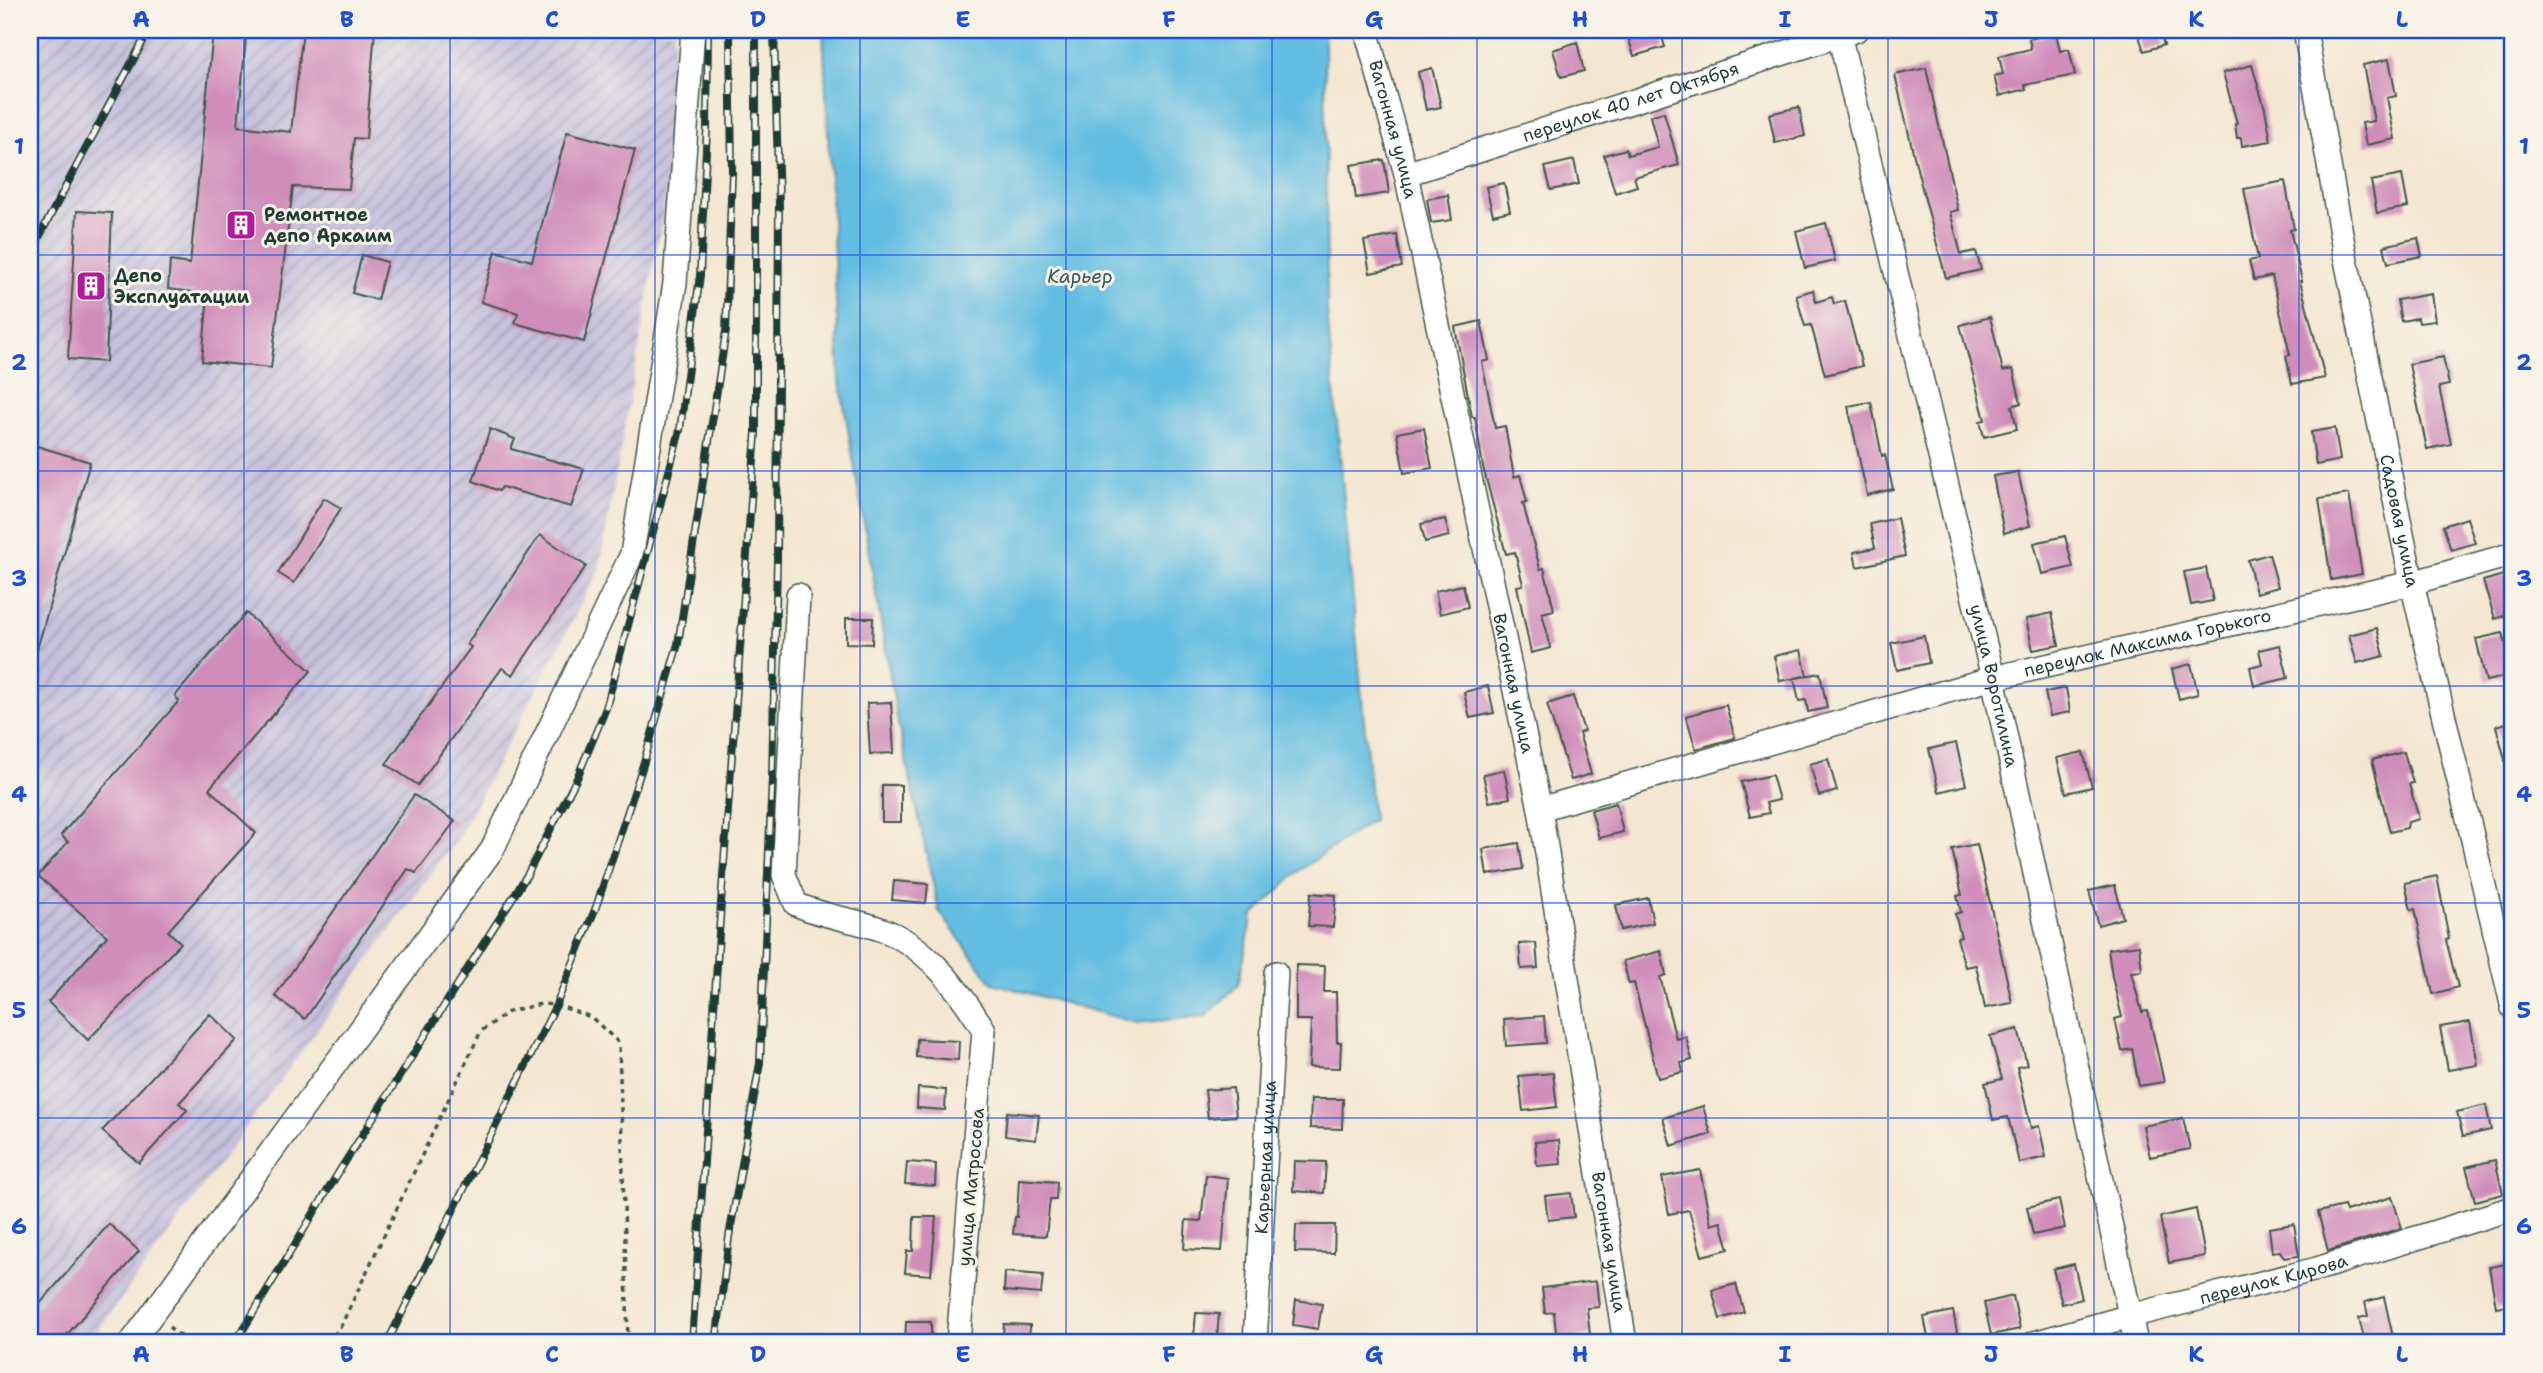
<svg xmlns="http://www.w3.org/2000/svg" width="2543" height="1373" viewBox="0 0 2543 1373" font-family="'Shantell Sans',sans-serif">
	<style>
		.industrial { fill: url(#industrial-furrows) }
		.water { fill: #64bde1; stroke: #427d8a; stroke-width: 2 }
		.building { fill: #d08dba }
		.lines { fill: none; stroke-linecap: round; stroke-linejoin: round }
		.minor-casing { stroke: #3f564c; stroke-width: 26 }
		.path { stroke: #3f564c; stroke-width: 3.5; stroke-dasharray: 5 5; stroke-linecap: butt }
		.minor { stroke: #fff; stroke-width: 23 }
		.rail-casing { stroke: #1f3d34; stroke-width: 8 }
		.rail { stroke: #f7f3e8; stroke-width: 5; stroke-dasharray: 16; stroke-linecap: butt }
		.grid { fill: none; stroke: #1d4ed8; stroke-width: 2; stroke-opacity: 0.55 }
		.labels { text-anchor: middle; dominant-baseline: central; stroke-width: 6; stroke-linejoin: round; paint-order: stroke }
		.street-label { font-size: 18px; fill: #1f3d34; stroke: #f7f3e8 }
		.poi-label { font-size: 18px; font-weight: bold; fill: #1f3d34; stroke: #f7f3e8; text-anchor: start }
		.water-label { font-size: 19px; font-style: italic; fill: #305d5f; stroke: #f7f3e8 }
		.neatline { fill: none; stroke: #1d4ed8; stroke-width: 2.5 }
		.grid-label { font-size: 23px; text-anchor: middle; font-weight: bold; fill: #1d4ed8 }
	</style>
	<defs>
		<pattern id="industrial-furrows" width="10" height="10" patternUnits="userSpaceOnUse" patternTransform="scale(1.75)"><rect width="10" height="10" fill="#c5c0db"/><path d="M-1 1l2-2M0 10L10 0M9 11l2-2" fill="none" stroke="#9f9db2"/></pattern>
	</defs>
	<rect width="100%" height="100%" fill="#f7f3e8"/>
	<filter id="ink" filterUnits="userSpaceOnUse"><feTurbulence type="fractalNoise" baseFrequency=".0143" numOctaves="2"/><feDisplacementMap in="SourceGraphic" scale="14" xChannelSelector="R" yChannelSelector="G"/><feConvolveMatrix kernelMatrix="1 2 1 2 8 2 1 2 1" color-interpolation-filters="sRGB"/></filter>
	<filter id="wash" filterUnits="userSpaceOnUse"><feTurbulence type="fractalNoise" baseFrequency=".00686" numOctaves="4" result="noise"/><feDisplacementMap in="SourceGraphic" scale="28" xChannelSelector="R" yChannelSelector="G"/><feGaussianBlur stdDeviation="1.57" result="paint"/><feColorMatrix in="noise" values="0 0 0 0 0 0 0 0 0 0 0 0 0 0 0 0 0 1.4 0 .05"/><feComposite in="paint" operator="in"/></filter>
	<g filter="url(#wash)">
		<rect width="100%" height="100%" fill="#f4e7d1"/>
		<path class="industrial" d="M30,30H674L668,185L599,570L460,834L89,1343H30Z"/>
		<path class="water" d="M823,30H1322L1325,43L1327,312L1373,820L1300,870L1253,915L1238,985L1206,1016L1137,1023L992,983L939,911L898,724L840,381Z"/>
		<g id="blocks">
			<path class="building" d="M303,30H375L366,139L354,138L349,189L293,187L271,368L202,361L208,294L168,289L170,261L190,264L213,32L246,37L238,126L291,132Z
				M1641,30H1660L1665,47L1634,56L1627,33Z
				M2137,30H2159L2164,45L2144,51Z
				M2056,33L2060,51L2069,49L2075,75L2025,85L2026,89L1999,96L1994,76L2003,74L1999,56L2031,49L2029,39Z
				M1577,42L1584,71L1561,77L1553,50Z
				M2389,59L2396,96L2387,98L2395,139L2366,145L2362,123L2374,121L2363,65Z
				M2252,65L2265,109L2271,141L2242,146L2241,138H2237L2235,124L2237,123L2223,73Z
				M1432,68L1441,107L1426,110L1418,72Z
				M1926,68L1958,210L1950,212L1961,254L1976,251L1981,270L1946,278L1918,173L1895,75Z
				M1799,107L1805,136L1775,143L1769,114Z
				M1664,112L1679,165L1634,177L1637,186L1615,193L1604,155L1626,149L1628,155L1658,147L1650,116Z
				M567,132L635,150L584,342L515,323L518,313L481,302L496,251L532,261Z
				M1384,160L1389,193L1356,198L1351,165Z
				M1574,160L1579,184L1551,190L1545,167Z
				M2402,175L2408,207L2377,213L2371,181Z
				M2285,181L2294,229L2290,230L2302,281H2300L2325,378L2292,384L2286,356L2290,355L2272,276L2254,280L2249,261L2258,259L2244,189Z
				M1504,183L1510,211L1493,215L1486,187Z
				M1448,195L1452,220L1431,223L1427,199Z
				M77,211L112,213L106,362L68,359Z
				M1826,223L1835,261L1805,268L1796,231Z
				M1397,235L1402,267L1370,273L1364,241Z
				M2418,238L2422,256L2388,263L2384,246Z
				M362,255L387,262L377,300L352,293Z
				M1813,290L1816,302L1832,297L1834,304L1845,301L1862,366L1825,375L1811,325L1805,326L1796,295Z
				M2431,294L2435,321L2419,323L2418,318L2401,321L2397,300Z
				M1990,317L2003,371L2013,369L2021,403L2012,406L2017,429L1984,437L1980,421L1985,420L1960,325Z
				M1481,321L1489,360L1482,362L1495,428L1505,426L1514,477L1520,475L1527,502L1523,503L1540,569L1544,568L1554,610L1542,613L1551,648L1531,653L1517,586L1523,585L1515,552L1506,554L1483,467L1475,417H1472L1455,327Z
				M2443,357L2449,385L2439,387L2451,444L2427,449L2409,364Z
				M1871,402L1882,456L1885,455L1893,489L1867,495L1848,406Z
				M1424,428L1432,468L1404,473L1397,433Z
				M2335,428L2340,460L2316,465L2311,432Z
				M490,429L515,439L511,449L584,469L571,507L502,487L499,491L473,481Z
				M30,444L90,462L34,660L30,659Z
				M2018,472L2030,526L2004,533L1993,476Z
				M2349,494L2362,574L2331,580L2319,499Z
				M324,498L341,508L294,583L278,573Z
				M1897,518L1905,556L1857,567L1854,552L1875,548L1870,524Z
				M2467,518L2475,543L2451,550L2443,526Z
				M1445,519L1449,536L1425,542L1421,524Z
				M540,535L586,566L513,675L502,668L418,785L386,764L471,647L467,644Z
				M2065,536L2073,567L2042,574L2034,543Z
				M2269,554L2278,587L2256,593L2248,560Z
				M2206,568L2213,601L2191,605L2184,572Z
				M2513,572V613L2495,619L2483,581Z
				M1463,585L1468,607L1440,614L1435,591Z
				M246,613L311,671L209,789L256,833L168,931L181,943L88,1040L48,1002L107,936L38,876L68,842L61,835L179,701L175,696Z
				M2052,613L2059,645L2033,650L2026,619Z
				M846,618H873L872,644L846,643Z
				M2377,628L2384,656L2357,663L2349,635Z
				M2503,633L2507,648L2513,646V675L2486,681L2476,639Z
				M1924,636L1929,663L1897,670L1891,643Z
				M2280,645L2288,678L2254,686L2250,667L2262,664L2259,650Z
				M1801,650L1807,676L1780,681L1774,656Z
				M2191,664L2198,694L2179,699L2172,669Z
				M1820,673L1827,708L1808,712L1806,700L1799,701L1794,678Z
				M1488,686L1494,713L1470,718L1464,692Z
				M2066,688L2070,712L2050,716L2045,692Z
				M1573,696L1584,731L1579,733L1591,774L1571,780L1547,704Z
				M891,702L894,753L870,754L867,703Z
				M1726,705L1735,738L1696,749L1686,716Z
				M2513,721V770L2508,771L2496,726Z
				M1956,743L1966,785L1939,792L1929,749Z
				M2083,752L2092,787L2066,793L2057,758Z
				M2404,752L2413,783L2409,784L2419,819L2408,822L2407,828L2390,832L2372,760Z
				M1828,759L1837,791L1819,796L1810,764Z
				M1504,770L1510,798L1489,802L1483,774Z
				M1772,775L1779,800L1766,803L1769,813L1750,817L1741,782Z
				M882,785H901V822H882Z
				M414,795L455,821L416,873L408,869L305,1019L275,996Z
				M1616,803L1623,832L1599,838L1591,810Z
				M1519,843L1523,869L1487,875L1483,849Z
				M1977,844L2012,1003L1985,1008L1976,965L1965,967L1957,938L1961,937L1955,914L1961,912L1957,896L1962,895L1952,849Z
				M2437,876L2449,939L2446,940L2458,987L2433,994L2415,909L2411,910L2405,883Z
				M894,881L928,884L926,903L892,900Z
				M2115,885L2123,918L2098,925L2089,891Z
				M1311,893L1336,895L1333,927L1308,926Z
				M1648,898L1653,923L1621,930L1616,905Z
				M1536,943L1538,968L1521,969L1519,944Z
				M2139,945L2142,971L2131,972L2142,1012L2148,1011L2164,1082L2139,1086L2132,1049L2122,1051L2115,1019L2122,1017L2112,977L2108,949Z
				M1661,951L1666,975L1660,977L1676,1039L1686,1037L1692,1060L1681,1063L1683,1072L1658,1078L1634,983L1629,984L1623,961Z
				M1296,965L1325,966L1324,992H1336L1337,1042H1341L1340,1068L1309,1067L1311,1020H1296Z
				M210,1014L237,1040L179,1103L187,1110L139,1163L102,1131Z
				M1544,1016L1546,1043L1506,1046L1504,1019Z
				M2470,1022L2478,1065L2448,1070L2440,1027Z
				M2018,1029L2027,1065L2017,1067L2031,1128L2039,1126L2046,1157L2019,1163L2008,1117L1993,1120L1985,1083L2002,1079L1990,1036Z
				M917,1039L959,1041L958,1060L916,1057Z
				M1553,1073L1557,1107L1523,1111L1519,1076Z
				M918,1088L946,1090L945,1110L917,1108Z
				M1233,1088L1236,1116L1208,1118L1205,1090Z
				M1311,1099H1343L1342,1129L1310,1128Z
				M2486,1105L2491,1130L2463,1136L2457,1112Z
				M1703,1106L1711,1134L1671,1146L1663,1118Z
				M1007,1112L1039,1115L1036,1140L1005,1136Z
				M2183,1118L2190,1149L2150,1157L2143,1126Z
				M1559,1140L1561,1164L1537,1166L1535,1142Z
				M2495,1160L2503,1194L2475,1201L2466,1167Z
				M1294,1161L1326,1162L1324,1193L1293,1191Z
				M907,1162L936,1164L935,1186L905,1184Z
				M1700,1170L1711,1225L1721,1222L1729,1249L1702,1256L1689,1210L1669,1214L1662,1177Z
				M1206,1175L1228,1178L1222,1251L1184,1249L1186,1220L1201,1221Z
				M1019,1179L1057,1182L1056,1199H1050L1046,1236L1013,1234L1015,1217H1017Z
				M1571,1193L1574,1217L1548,1220L1545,1196Z
				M2392,1197L2402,1228L2328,1251L2318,1212L2344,1206L2346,1211Z
				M2059,1200L2065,1228L2033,1235L2027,1207Z
				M2196,1209L2205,1256L2169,1263L2160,1217Z
				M914,1217H936L931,1275L905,1273L907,1251H913Z
				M109,1224L139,1251L60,1343H47L39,1337L34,1343H30V1315Z
				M2294,1224L2299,1256L2284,1258L2280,1251L2272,1252L2269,1228Z
				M1296,1225H1335L1334,1253L1295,1252Z
				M2513,1263V1304L2496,1307L2489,1267Z
				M2074,1264L2082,1299L2062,1304L2053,1269Z
				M1005,1272L1043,1275L1041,1294L1004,1291Z
				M1596,1281L1599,1307L1587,1308L1590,1335L1577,1337L1578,1343H1557L1554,1312L1545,1313L1542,1288Z
				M1736,1284L1744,1312L1720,1319L1712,1290Z
				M2013,1296L2020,1329L1991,1335L1984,1303Z
				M2384,1297L2393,1337L2365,1343L2359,1318L2368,1316L2365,1302Z
				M1296,1300L1322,1304L1318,1329L1293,1325Z
				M1953,1311L1959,1343H1929L1924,1317Z
				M1196,1313L1219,1314L1217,1337L1194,1336Z
				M906,1322H931V1343H905Z
				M1004,1324L1030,1325L1029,1343H1002Z"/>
		</g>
	</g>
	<g filter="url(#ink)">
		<use href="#blocks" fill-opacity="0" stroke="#3f564c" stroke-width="2"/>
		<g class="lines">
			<g class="minor-casing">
				<g id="minor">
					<path id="s1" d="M1366,30L1406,174L1540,809L1625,1343"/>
					<path id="s2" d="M1838,30L1993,678L2136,1343"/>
					<path id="s3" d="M2305,30L2344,250L2412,583L2513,1008"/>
					<path id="s4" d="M1406,174L1856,30"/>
					<path d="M798,595L784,875L796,904C823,917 852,919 880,929C926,944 960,991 984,1030L958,1343"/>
					<path id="s5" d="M1540,809L1993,678L2412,583L2513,554"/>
					<path d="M131,1343L492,850L632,554L675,283L693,30"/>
					<path id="s6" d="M1255,1343L1276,973"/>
					<path id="s7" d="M2034,1343L2130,1316L2317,1269L2513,1208"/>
				</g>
			</g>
			<path class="path" d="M169,1327L190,1343
				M327,1343L340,1328L481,1031L510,1011L541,1004L556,1005L591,1017L619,1043L628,1338L636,1343"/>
			<use href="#minor" class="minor"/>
			<g class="rail-casing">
				<path id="rail" d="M30,254L149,30
					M235,1343L340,1170L527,875L577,778L606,708L680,430L700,275L707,128L708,30
					M387,1343L556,1005L596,907L643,765L678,644L726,331L732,173L730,30
					M692,1343L721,903L756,433V30
					M716,1343L729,1237L760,1063L772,778L777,561L779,206L774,30"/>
			</g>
			<use href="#rail" class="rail"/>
		</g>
	</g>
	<path class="grid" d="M244,30V1343M450,30V1343M655,30V1343M860,30V1343M1066,30V1343M1272,30V1343M1477,30V1343M1682,30V1343M1888,30V1343M2094,30V1343M2299,30V1343M30,255H2513M30,471H2513M30,686H2513M30,903H2513M30,1118H2513"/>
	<defs>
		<g id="building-square" transform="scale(1.575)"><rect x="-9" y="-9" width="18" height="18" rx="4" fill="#b5179e" stroke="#f7f3e8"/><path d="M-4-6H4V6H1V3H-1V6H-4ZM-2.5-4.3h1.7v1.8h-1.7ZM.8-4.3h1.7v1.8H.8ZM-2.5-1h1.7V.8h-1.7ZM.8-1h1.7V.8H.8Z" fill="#fff"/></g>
	</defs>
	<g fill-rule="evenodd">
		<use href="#building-square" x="241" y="225"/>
		<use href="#building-square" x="91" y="286"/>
	</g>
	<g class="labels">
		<g class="street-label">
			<text stroke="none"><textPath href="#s4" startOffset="236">переулок 40 лет Октября</textPath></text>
			<text stroke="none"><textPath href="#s1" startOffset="103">Вагонная улица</textPath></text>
			<text stroke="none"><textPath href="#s3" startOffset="500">Садовая улица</textPath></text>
			<text stroke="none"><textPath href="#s5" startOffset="630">переулок Максима Горького</textPath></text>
			<text stroke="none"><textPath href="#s1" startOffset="670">Вагонная улица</textPath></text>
			<text stroke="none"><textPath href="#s2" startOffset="674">улица Воротилина</textPath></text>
			<text stroke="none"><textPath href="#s6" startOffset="186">Карьерная улица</textPath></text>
			<text transform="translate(971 1187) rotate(-85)">улица Матросова</text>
			<text stroke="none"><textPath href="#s1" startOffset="1237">Вагонная улица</textPath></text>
			<text stroke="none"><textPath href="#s7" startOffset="248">переулок Кирова</textPath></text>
		</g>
		<g class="poi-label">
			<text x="264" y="215">Ремонтное<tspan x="264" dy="21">депо Аркаим</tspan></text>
			<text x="114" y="276">Депо<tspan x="114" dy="21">Эксплуатации</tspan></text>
		</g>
		<g class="water-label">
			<text x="1080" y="276">Карьер</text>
		</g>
	</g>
	<rect width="2543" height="1373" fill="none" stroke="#f7f3e8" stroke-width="77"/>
	<rect x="38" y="38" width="2466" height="1296" class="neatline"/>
	<g class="grid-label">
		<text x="141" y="27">A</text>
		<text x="347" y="27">B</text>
		<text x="552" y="27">C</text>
		<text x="758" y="27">D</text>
		<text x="963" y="27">E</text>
		<text x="1169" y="27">F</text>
		<text x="1374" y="27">G</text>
		<text x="1580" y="27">H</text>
		<text x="1785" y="27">I</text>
		<text x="1991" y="27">J</text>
		<text x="2196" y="27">K</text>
		<text x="2402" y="27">L</text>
		<text x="19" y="154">1</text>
		<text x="2524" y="154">1</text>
		<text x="19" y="370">2</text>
		<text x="2524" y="370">2</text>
		<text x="19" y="586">3</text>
		<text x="2524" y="586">3</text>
		<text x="19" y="802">4</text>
		<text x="2524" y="802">4</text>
		<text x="19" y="1018">5</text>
		<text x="2524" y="1018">5</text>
		<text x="19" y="1234">6</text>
		<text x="2524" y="1234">6</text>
		<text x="141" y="1362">A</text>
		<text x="347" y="1362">B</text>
		<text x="552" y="1362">C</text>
		<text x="758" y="1362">D</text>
		<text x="963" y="1362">E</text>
		<text x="1169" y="1362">F</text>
		<text x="1374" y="1362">G</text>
		<text x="1580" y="1362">H</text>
		<text x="1785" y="1362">I</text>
		<text x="1991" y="1362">J</text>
		<text x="2196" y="1362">K</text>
		<text x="2402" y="1362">L</text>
	</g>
</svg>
